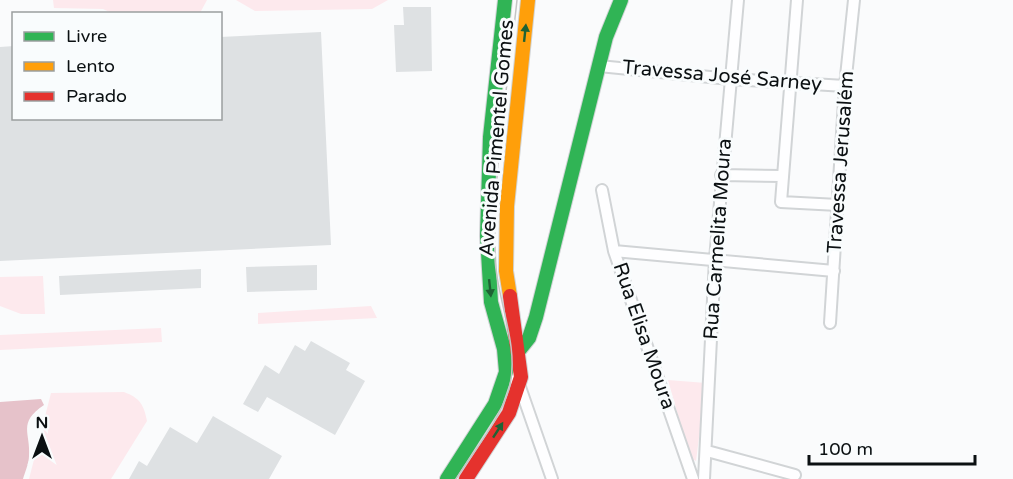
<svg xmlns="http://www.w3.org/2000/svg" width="1013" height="479" viewBox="0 0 1013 479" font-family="'Varela Round',sans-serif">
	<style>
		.green { fill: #fde9ed }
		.water { fill: #e6c2ca }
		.building { fill: #dee1e3 }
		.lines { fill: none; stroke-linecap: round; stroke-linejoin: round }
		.street-casing { stroke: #d1d4d6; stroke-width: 14 }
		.fast-casing { stroke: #d1d4d6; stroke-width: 16 }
		.slow-casing { stroke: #d1d4d6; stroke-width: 16 }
		.jam-casing { stroke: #d1d4d6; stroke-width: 16 }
		.street { stroke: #fefeff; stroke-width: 10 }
		.fast { stroke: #30b455; stroke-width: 14 }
		.slow { stroke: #ff9f0a; stroke-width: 14 }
		.jam { stroke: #e5322d; stroke-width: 14 }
		.tram { stroke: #c4c5c5; stroke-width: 1.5 }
		.oneway { fill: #1e6234 }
		.labels { text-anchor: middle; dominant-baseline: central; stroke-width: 6; stroke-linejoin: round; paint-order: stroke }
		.street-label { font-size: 20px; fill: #0b1012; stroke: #f9fcfd }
	</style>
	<rect width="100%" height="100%" fill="#fafbfc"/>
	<path class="green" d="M53,0H207L200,13L114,14L103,9L54,8Z
		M236,0H388L372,9L255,11Z
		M43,276L45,314H21L0,306V277Z
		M371,306L377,318L258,324V313Z
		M161,328L162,342L0,350V335Z
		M668,380L706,383L696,461L690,458Z
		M124,392C140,398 144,405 147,421L111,479H29L51,393Z"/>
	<path class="water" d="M41,399L44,405C17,423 31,433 29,456C29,463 25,472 23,479H0V402Z"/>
	<path class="building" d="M403,7H431L432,71L396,72L394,25H404Z
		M321,32L331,245L0,261V47L14,46V118H220V37Z
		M317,265V290L247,292L246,267Z
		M201,269V288L60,295L59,276Z
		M311,341L350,363L346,370L365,381L335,435L267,397L258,412L243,404L265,365L279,374L295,345L305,351Z
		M213,416L282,456L269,479H129L139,461L147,466L170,427L197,443Z"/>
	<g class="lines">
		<g class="street-casing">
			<path id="street" d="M797,0L781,202L838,205
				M599,66L730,79L845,86
				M721,175L782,176
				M602,190L614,251L693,479
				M614,251L834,271
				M830,323L845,86L854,0
				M506,372L520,387L552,479
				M707,451L795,475
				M704,479L715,259L738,0"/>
		</g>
		<g class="fast-casing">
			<path id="fast" d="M517,353L529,338L536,317L606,37L621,0
				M447,479L495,404L506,372L504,349L491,302L487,236L490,137L505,0"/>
		</g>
		<g class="slow-casing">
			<path id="slow" d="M510,296L506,271L507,206L528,0"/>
		</g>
		<g class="jam-casing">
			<path id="jam" d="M466,479L509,413L521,377L510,296"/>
		</g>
		<use href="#street" class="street"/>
		<use href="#fast" class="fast"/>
		<use href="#slow" class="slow"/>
		<use href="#jam" class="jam"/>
		<path class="tram" d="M456,479C473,452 503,416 510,385C519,344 497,300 495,259C492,172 508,86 517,0"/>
	</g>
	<defs><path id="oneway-solid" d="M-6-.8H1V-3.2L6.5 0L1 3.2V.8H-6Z" transform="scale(1.5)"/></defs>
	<g class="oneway">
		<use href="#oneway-solid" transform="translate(525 33) rotate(-84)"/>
		<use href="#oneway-solid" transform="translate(490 288) rotate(84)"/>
		<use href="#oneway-solid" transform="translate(498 430) rotate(-57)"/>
	</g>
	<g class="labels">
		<g class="street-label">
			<text transform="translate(722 76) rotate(5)">Travessa José Sarney</text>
			<text transform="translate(497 138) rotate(-85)">Avenida Pimentel Gomes</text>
			<text transform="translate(841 162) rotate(-86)">Travessa Jerusalém</text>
			<text transform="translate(718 239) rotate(-86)">Rua Carmelita Moura</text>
			<text transform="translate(644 336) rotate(71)">Rua Elisa Moura</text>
		</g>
	</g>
	<rect x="12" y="12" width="210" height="108" fill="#f9fcfd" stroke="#9a9e9f" stroke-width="1.5"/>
	<rect x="24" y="32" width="30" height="9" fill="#30b455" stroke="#9a9e9f" stroke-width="1.5"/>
	<text x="66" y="42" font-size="18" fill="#0b1012">Livre</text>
	<rect x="24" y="62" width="30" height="9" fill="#ff9f0a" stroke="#9a9e9f" stroke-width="1.5"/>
	<text x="66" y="72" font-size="18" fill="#0b1012">Lento</text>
	<rect x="24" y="92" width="30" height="9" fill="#e5322d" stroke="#9a9e9f" stroke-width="1.5"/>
	<text x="66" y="102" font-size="18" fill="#0b1012">Parado</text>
	<g transform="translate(42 437)" stroke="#f9fcfd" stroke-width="4.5" paint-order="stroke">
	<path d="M0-4.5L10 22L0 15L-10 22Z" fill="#0b1012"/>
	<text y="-9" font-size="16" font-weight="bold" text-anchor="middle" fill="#0b1012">N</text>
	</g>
	<path d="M809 455v9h166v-9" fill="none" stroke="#0b1012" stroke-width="3"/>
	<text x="818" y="455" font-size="18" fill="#0b1012" stroke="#f9fcfd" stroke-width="4.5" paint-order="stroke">100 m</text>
</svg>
